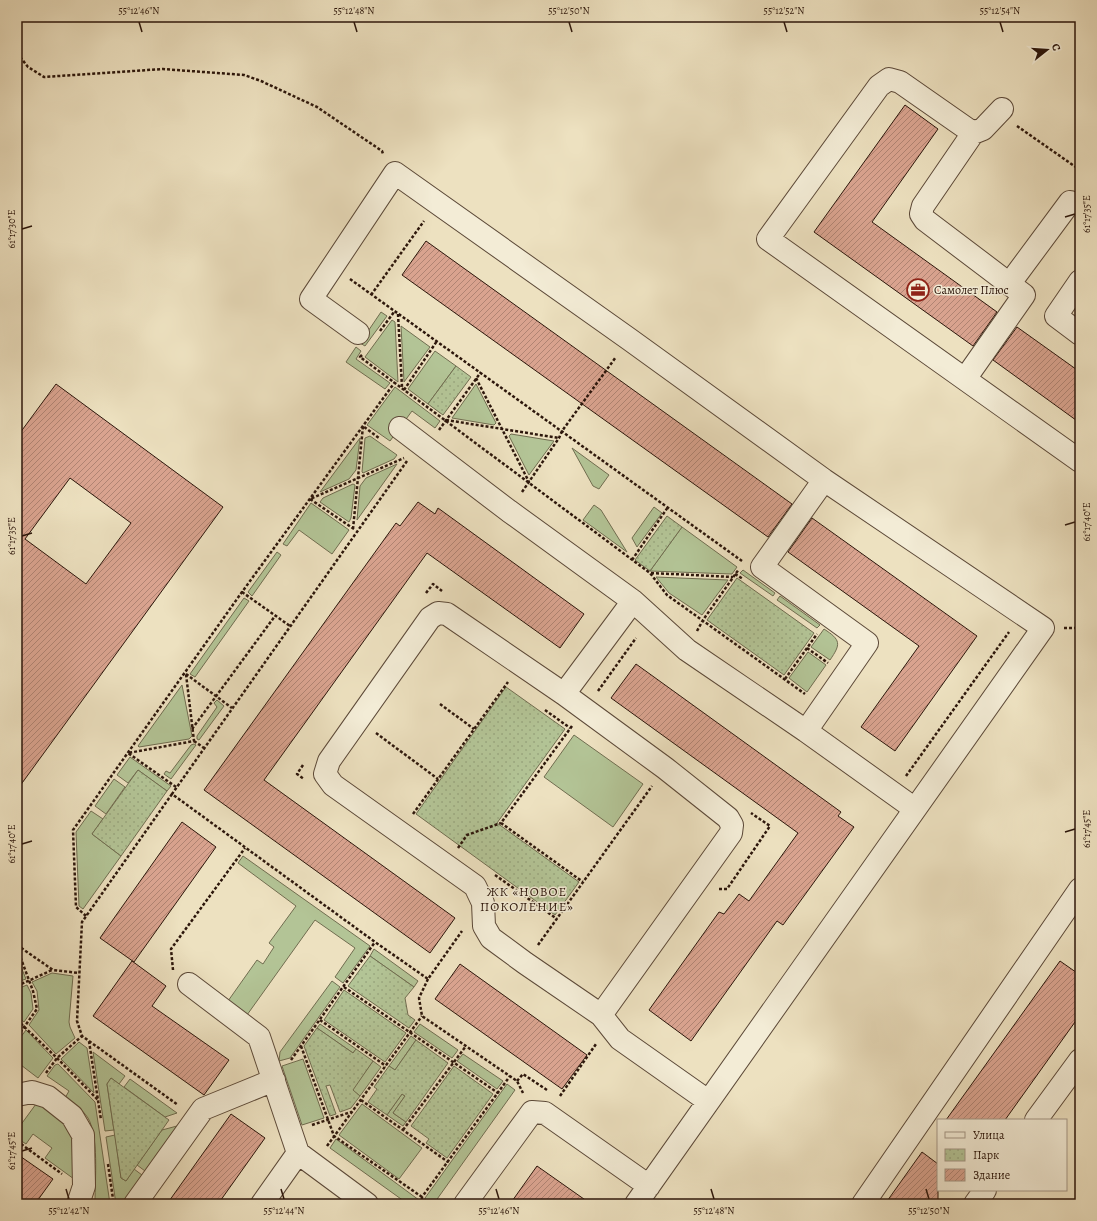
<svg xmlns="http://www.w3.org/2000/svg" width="1097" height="1221" viewBox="0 0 1097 1221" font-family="Alegreya,serif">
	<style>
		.grass { fill: #b3c496; stroke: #706d50 }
		.park { fill: url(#park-dots); stroke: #706d50 }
		.building { fill: url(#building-hatch); stroke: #2c160b; fill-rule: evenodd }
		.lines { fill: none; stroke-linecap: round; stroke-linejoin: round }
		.minor-casing { stroke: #5c4938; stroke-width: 24 }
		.path { stroke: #2c160b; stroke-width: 2.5; stroke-dasharray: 3 2; stroke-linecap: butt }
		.minor { stroke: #f3ecd6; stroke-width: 22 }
		.ticks { fill: none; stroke: #2c160b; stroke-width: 1.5 }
		.labels { text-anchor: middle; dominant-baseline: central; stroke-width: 3; stroke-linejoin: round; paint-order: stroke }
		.poi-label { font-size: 12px; fill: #2c160b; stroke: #f3ecd6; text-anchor: start }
		.neighbourhood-label { font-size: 13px; letter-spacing: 1px; fill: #2c160b; stroke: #f3ecd6 }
		.neatline { fill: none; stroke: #2c160b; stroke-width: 1.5 }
		.ticks-label { font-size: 10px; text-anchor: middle; fill: #2c160b }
	</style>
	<defs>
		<pattern id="park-dots" width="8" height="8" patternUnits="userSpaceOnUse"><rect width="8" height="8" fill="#b3c496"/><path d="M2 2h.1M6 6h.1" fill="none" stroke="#9aa880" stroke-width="1.8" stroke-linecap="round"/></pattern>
		<pattern id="building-hatch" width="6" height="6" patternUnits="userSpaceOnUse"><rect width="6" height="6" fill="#d9a38f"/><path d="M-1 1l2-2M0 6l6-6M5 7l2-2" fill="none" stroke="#b08473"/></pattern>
	</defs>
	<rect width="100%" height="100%" fill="#ede1c0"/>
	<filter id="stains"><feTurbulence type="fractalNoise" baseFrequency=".005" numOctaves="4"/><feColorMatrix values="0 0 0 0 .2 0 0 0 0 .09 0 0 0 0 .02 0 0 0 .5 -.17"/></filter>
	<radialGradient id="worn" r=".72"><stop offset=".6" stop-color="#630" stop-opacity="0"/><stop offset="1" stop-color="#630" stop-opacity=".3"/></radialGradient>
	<path class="grass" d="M381,312L387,316L365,346L360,343Z
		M392,320L395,322L398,382L365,357Z
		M401,326L430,347L404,382Z
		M356,347L361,351L356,359L390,383L385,389L346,362Z
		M435,351L456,366L428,404L408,389Z
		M476,384L496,423L494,425L452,418Z
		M395,387L440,421L435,428L412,411L390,441L367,425Z
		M511,434L554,441L529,475L509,436Z
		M370,436L397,455L394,459L363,473L362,472L365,438Z
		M360,438L356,470L349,479L320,492Z
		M572,448L609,475L599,489L593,486Z
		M397,464L357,520L360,486L366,478Z
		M353,484L355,485L351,518L349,522L320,502L323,498Z
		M311,503L349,530L332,554L299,530L287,546L283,544Z
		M594,505L601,510L627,552L583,520Z
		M654,507L662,513L637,547L632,538Z
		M682,527L737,567L732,574L650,571Z
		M277,552L281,555L252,596L248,592Z
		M743,570L775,593L773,596L740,573Z
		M656,577L728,580L702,615L669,593Z
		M780,596L820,625L817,628L777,600Z
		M244,598L249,601L195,677L190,674Z
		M824,629C841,640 841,644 830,660L811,647Z
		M808,652L826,665L807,692L789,678Z
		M182,685L192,736L189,739L139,747L138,746Z
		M217,700L224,706L199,740L197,739V736L217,707L214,703Z
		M574,735L643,784L613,827L544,777Z
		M194,744L196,745L171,779L164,774L166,771L170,773L191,745Z
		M130,757L171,786L167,791L138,770L128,783L117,775Z
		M114,779L125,787L106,814L95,806Z
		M91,811L103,819L92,834L121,856L83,909L79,906L76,832Z
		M243,856L370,946L343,983L335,977L355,948L315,920L247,1015L228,1001L257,960L263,964L274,947L269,943L296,906L238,863Z
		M374,949L418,981L414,987L370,956Z
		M17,957L26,979L17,982Z
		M52,973L73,976L69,1022L70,1027L75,1038L56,1054L29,1025L39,1010L37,991L32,982Z
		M332,981L340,987L290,1058L279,1061L280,1052Z
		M27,985L31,993L33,1009L24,1022L17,1016V989Z
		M320,1024L356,1049L353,1053L317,1028Z
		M420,1024L458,1050L452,1058L414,1032Z
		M26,1030L53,1058L38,1078L17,1062V1042Z
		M411,1036L416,1040L395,1070L389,1066Z
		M79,1042L87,1048L94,1093L61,1059Z
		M93,1052L125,1076L119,1084L111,1078L107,1084L114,1130L105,1131Z
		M463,1054L503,1081L497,1089L457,1061Z
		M303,1059L324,1118L302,1125L282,1066Z
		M373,1061L381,1067L360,1096L352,1090Z
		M58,1064L95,1102L110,1204H96L95,1202C95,1179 99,1137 88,1118C82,1109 74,1103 65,1098L69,1091L47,1076L55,1065Z
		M130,1079L177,1113L165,1117L124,1087Z
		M507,1084L515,1090L435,1202L437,1204H425V1198Z
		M402,1094L405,1096L393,1113L406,1122L403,1126L387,1115Z
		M36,1104L42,1106L65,1123L73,1135L74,1179L45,1158L52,1148L33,1134L26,1144L17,1138V1130Z
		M362,1104L422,1148L399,1179L339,1135Z
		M177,1126L145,1171L137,1165L162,1130Z
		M115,1135L121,1178L126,1181L134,1169L142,1175L122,1204H116L106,1137Z
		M336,1139L419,1200V1204H408L330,1148Z"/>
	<path class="park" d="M456,366L471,377L443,415L428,404Z
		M667,516L682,527L650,571L635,560Z
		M737,578L814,633L784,675L707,620Z
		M506,687L565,729L497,823L579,882L555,915L416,814Z
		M138,770L167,791L121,856L92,834Z
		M370,956L414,987L405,998L408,1015L415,1020L409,1028L348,986Z
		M344,990L406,1033L385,1062L324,1020Z
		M317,1028L353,1053L356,1049L373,1061L353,1090L360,1096L351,1108L340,1112L330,1085L326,1086L336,1114L330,1116L304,1046Z
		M416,1040L448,1063L406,1122L393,1113L405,1096L402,1094L387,1115L368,1102L377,1089L374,1087L389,1066L395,1070Z
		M454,1066L493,1094L447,1158L426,1143L429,1139L411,1126Z
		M111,1078L169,1120L126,1181L121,1178L107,1084Z"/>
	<path class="building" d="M905,105L938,129L872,222L997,312L973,346L814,232Z
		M426,241L792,504L768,537L402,275Z
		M1017,327L1080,372V423L993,360Z
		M56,384L223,507L17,790V437ZM70,478L131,523L86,584L25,539Z
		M418,502L435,514L438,508L584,614L560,648L427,553L264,780L455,918L430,953L204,790L396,523L400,526Z
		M812,518L977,636L895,751L861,727L919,646L788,552Z
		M636,664L841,812L838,816L854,827L783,925L777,921L691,1041L649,1010L719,912L724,914L739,894L749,901L798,833L611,698Z
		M182,822L216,847L134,962L100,938Z
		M132,961L166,986L152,1006L229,1060L204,1095L93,1016Z
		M1060,961L1080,975V1015L1005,1120H946Z
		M460,964L587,1055L562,1089L435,999Z
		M231,1114L265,1138L218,1204H167Z
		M922,1152L938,1164V1204H885Z
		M17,1154L53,1179L35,1204H17Z
		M537,1166L591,1204H510Z"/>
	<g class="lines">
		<g class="minor-casing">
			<path id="minor" d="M973,133L983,129L1002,109
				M1080,281L1056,316L1080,334
				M1010,283L1070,202
				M358,333L311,299L395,173L629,339L824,480L1043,628L636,1204
				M965,379L1024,295L925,220L921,214L923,206L973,133L900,82L889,79L879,86L768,239L1080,461
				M400,428L509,511L633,601L687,650L806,731L915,809
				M564,694L447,614L438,613L430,618L329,761L325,774L333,785L475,886L483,903L484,926L491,938L525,963L601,1015L620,1039L708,1101
				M806,731L867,643L762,567L824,480
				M189,984L259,1037L298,1153L367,1204
				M601,1015L731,833L732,825L728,818L665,768L564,694L633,601
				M17,1095L32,1092L48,1097L72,1116L83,1135L84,1186L78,1204
				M1036,1120L1080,1060
				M135,1204L203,1109L274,1080
				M262,1204L298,1153
				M465,1204L532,1112L545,1113L649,1186
				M863,1204L1080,889
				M975,1204L985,1190"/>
		</g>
		<path class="path" d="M17,53L28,67L44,77L163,69L244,75L261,81L317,107L382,151L383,154
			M1017,126L1080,170
			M350,279L742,561
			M371,295L424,221
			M398,314L402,387
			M380,331L394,312
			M362,355L360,357L650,573L667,595L805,694
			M476,378L529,482
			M404,390L437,341
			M446,420L559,438
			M439,430L481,372
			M407,461L172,794L375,942L428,979L462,931
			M522,492L559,438L562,431L616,357
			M353,529L363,426L379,438
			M354,529L310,499L404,458
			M632,560L668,507
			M651,573L733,577
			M735,574L743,579
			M242,592L290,626
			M426,593L433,584L442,591
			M1064,628H1080
			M697,631L703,620L739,569
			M807,648L828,663
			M186,674L232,708
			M785,679L817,634
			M598,691L636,638
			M440,704L474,729
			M545,710L570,728
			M572,726L501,823L583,882
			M192,729L275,616
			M376,733L438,779
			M194,741L204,748
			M303,765L297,774L304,779
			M906,776L1009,632
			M176,787L128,753L194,741L186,674
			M172,794L82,922L77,1021L82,1036L178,1105
			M413,814L508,682
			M458,848L467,835L501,823
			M495,875L557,919
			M719,889H727L770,826L751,813
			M86,916L76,907L73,830L242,592L395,382
			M17,945L53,970L79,973
			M538,945L652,786
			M17,948L33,991L37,1009L17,1037
			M173,970L171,949L245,848
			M428,979L419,998L422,1016L517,1081L523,1093
			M17,986L52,970
			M344,987L498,1093
			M17,1020L57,1058L99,1101
			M320,1020L386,1066
			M89,1041L101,1120
			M301,1046L334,1136L422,1197
			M291,1060L375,942
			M46,1073L57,1058L82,1036
			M517,1081L523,1074L547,1090
			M560,1096L596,1044
			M361,1100L448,1162
			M312,1125L351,1112
			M403,1130L466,1046
			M17,1141L62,1174
			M327,1146L422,1016
			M108,1164L113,1199
			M422,1204V1197L510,1076"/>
		<use href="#minor" class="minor"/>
	</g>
	<path class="ticks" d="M139,22L142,32M354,22L357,32M569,22L572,32M784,22L787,32M1000,22L1003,32M1065,217L1075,214M22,229L32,226M1065,525L1075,522M22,536L32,533M1065,832L1075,829M22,844L32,841M22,1151L32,1148M66,1189L69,1199M281,1189L284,1199M496,1189L499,1199M711,1189L714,1199M926,1189L929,1199"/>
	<defs>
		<g id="office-ring" transform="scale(1.15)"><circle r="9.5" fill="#f3ecd6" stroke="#8f2418" stroke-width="1.5"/><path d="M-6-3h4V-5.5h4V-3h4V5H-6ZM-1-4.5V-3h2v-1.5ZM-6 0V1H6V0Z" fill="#8f2418"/></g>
	</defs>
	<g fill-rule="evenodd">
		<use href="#office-ring" x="918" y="290"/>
	</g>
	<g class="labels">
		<g class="poi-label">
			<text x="934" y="290">Самолет Плюс</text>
		</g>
		<g class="neighbourhood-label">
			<text x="527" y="891">ЖК «НОВОЕ<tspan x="527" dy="15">ПОКОЛЕНИЕ»</tspan></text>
		</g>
	</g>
	<rect width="1097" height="1221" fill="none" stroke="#ede1c0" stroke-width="44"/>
	<rect x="937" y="1119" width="130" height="72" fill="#f3ecd6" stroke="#a39685"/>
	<rect x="945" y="1132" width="20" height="6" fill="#f3ecd6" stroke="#a39685"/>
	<text x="973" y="1139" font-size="12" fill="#2c160b">Улица</text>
	<rect x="945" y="1149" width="20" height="12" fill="url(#park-dots)" stroke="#a39685"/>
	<text x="973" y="1159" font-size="12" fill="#2c160b">Парк</text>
	<rect x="945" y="1169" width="20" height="12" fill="url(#building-hatch)" stroke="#a39685"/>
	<text x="973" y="1179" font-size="12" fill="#2c160b">Здание</text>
	<g transform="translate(1047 50) rotate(73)" stroke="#f3ecd6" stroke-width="3" paint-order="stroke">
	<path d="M0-3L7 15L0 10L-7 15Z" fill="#2c160b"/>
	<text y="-6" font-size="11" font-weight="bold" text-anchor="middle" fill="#2c160b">С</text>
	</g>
	<rect x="22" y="22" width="1053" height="1177" class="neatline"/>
	<g class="ticks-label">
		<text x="139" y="14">55°12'46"N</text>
		<text x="354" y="14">55°12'48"N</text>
		<text x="569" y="14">55°12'50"N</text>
		<text x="784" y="14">55°12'52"N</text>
		<text x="1000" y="14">55°12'54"N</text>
		<text transform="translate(1086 214) rotate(-90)" y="4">61°17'35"E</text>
		<text transform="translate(11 229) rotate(-90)" y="4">61°17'30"E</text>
		<text transform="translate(1086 522) rotate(-90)" y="4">61°17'40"E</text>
		<text transform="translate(11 536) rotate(-90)" y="4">61°17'35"E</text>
		<text transform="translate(1086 829) rotate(-90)" y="4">61°17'45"E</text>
		<text transform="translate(11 844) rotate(-90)" y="4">61°17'40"E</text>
		<text transform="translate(11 1151) rotate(-90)" y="4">61°17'45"E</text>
		<text x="69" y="1214">55°12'42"N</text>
		<text x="284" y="1214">55°12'44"N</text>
		<text x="499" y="1214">55°12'46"N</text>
		<text x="714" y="1214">55°12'48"N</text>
		<text x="929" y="1214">55°12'50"N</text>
	</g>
	<rect width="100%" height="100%" filter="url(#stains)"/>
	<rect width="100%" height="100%" fill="url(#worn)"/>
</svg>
